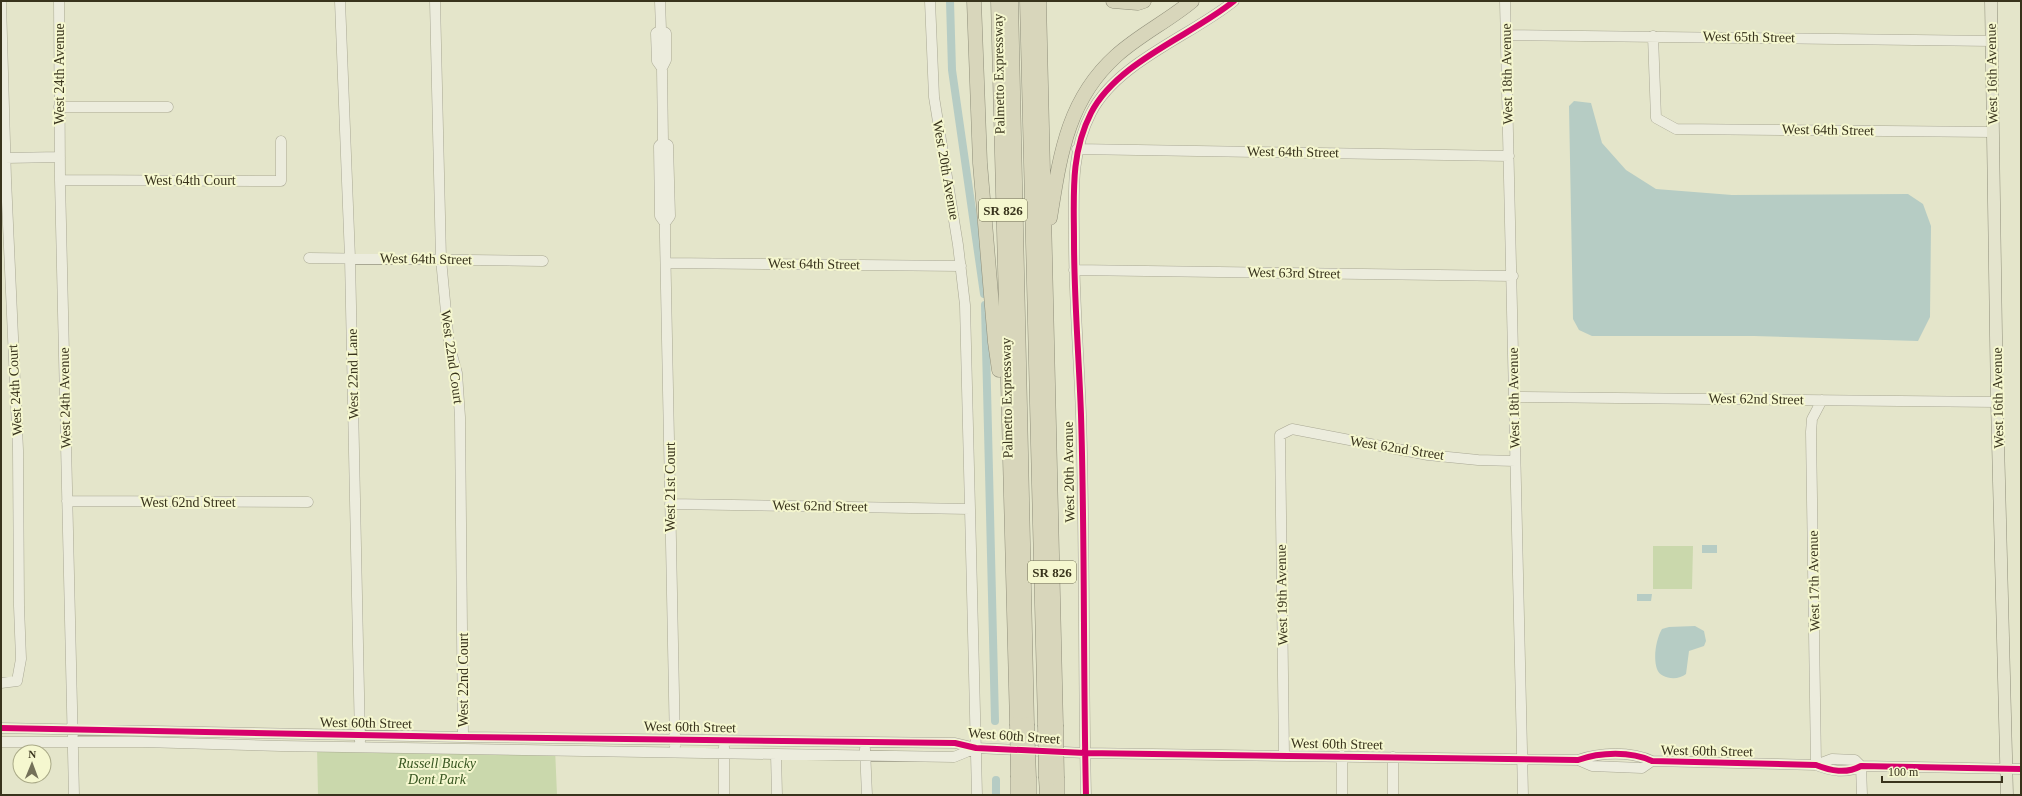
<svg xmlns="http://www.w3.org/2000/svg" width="2022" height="796" viewBox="0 0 2022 796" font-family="'Times New Roman',serif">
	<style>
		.green { fill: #cad8ac }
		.water { fill: #b6ccc4 }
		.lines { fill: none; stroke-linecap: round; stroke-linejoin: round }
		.canal { stroke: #b6ccc4; stroke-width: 8 }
		.minor-casing { stroke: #a9a894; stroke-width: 11 }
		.major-casing { stroke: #8f8e7a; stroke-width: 13 }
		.highway-casing { stroke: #8f8e7a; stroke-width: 15 }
		.minor { stroke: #ececdd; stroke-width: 10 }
		.major { stroke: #e4e4cd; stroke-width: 12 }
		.highway { stroke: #d8d6bb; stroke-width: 14 }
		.highway-bridge-casing { stroke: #8f8e7a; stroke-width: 15; stroke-linecap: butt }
		.highway-bridge { stroke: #d8d6bb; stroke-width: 14 }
		.cycleway-casing { stroke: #f5f7cf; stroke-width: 8 }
		.cycleway { stroke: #d6006c; stroke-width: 6 }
		.labels { text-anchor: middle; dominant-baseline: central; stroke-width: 4; stroke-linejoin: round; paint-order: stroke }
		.shield { fill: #f5f7cf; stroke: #716e52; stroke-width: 1 }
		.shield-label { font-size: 13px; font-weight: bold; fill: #38331c }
		.street-label { font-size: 14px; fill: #38331c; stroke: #f5f7cf }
		.park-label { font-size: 14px; font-style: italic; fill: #385621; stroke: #f5f7cf }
	</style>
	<rect width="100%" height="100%" fill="#e4e5ca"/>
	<path class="green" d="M1653,546H1693L1692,589H1653Z
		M317,747L555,748L557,795H318Z"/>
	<path class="water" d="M1574,101L1591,103L1602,143L1626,170L1656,189L1732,195L1908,194L1923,204L1931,226L1930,317L1918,341L1754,336H1592L1579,330L1573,319L1569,106Z
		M1702,545H1717V553H1702Z
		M1637,594H1652L1651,601H1637Z
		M1695,626L1704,631L1706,641L1704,646L1689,651L1686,674C1678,681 1660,679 1657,669C1653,658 1656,639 1662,629L1669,627Z"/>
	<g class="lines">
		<path class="canal" d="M950,1L952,70L984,294
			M985,305L995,721
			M996,780V795"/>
		<g class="minor-casing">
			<path id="minor" d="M59,1L60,180L74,795
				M340,1L350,258L360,741
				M435,1L441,259L449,344L457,373L460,417L463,737
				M660,1L661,30L656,33L657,61L662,68
				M930,1L934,97L958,245L965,305L977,795
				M1505,1L1523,795
				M1,3L6,179L18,450L19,606L21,659L17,681L1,683
				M661,30L666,33V60L662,68L663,142
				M1506,35L1992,41
				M1653,36L1656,118L1676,129L1993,132
				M59,107H168
				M663,142L668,145L670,216L665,223V237L675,746
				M663,142L659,146L660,216L665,223
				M1077,149L1509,156
				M5,158L60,157
				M60,180L281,181V141
				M309,258L543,261
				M666,263L961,266
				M1074,270L1513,276
				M1515,397L1997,402
				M67,501L308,502
				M670,504L970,509
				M1,728L463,737L955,743L976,748L1085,753L1578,760C1600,752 1631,751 1652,761L1816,765C1831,771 1846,774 1861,766L2021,769
				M1,742H143L281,746L954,757L976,748
				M724,747V795
				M865,749L867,795
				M776,754L777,795
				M1284,755L1280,435L1292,429L1428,455L1478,460L1515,461
				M1342,756V795
				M1393,757V795
				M1578,760L1592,766L1642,768L1652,761
				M1816,765L1811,432L1812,419L1822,400
				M1816,765L1832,759L1855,760L1861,766
				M1861,766L1862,795
				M1086,795C1083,669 1085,542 1081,415C1079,357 1074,299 1074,241C1074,196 1070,154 1091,113C1117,62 1191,36 1234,1"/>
		</g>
		<g class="major-casing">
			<path id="major" d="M1991,1L1997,402L2007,795"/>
		</g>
		<g class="highway-casing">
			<path id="highway" d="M974,1L980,163L995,342L999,370
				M998,1L1017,724
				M1011,1L1027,724
				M1027,1L1045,725
				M1039,1L1056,725
				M1113,1L1138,3L1144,1
				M1050,218C1060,156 1067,100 1116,56C1139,35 1168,21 1192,1
				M1018,777V795
				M1029,778V795
				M1046,778L1047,795
				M1057,778V795"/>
		</g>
		<use href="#minor" class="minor"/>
		<use href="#major" class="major"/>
		<use href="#highway" class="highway"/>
		<g class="highway-bridge-casing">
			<path id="highway-bridge" d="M1017,724L1018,777
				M1027,724L1029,778
				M1045,725L1046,778
				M1056,725L1057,778"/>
		</g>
		<use href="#highway-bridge" class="highway-bridge"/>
		<g class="cycleway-casing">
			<path id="cycleway" d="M1,728L463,737L955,743L976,748L1085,753L1578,760C1600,752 1631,751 1652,761L1816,765C1831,771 1846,774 1861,766L2021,769
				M1086,795C1083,669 1085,542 1081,415C1079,357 1074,299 1074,241C1074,196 1070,154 1091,113C1117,62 1191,36 1234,1"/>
		</g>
		<use href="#cycleway" class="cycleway"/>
	</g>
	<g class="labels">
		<g class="shield">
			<rect x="979" y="199" width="48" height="22" rx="3"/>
			<rect x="1028" y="561" width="48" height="22" rx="3"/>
		</g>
		<g class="shield-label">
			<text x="1003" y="210">SR 826</text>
			<text x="1052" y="572">SR 826</text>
		</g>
		<g class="street-label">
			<text transform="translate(1749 37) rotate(1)">West 65th Street</text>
			<text transform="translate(59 74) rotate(-90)">West 24th Avenue</text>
			<text transform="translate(999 74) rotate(-91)">Palmetto Expressway</text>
			<text transform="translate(1507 74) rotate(-91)">West 18th Avenue</text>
			<text transform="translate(1992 74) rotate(-91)">West 16th Avenue</text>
			<text transform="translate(1828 130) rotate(1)">West 64th Street</text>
			<text transform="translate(1293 152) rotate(1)">West 64th Street</text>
			<text transform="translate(946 170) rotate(80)">West 20th Avenue</text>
			<text x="190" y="180">West 64th Court</text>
			<text transform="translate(426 259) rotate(1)">West 64th Street</text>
			<text transform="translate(814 264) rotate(1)">West 64th Street</text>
			<text transform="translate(1294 273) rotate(1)">West 63rd Street</text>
			<text transform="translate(452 357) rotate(82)">West 22nd Court</text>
			<text transform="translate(353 374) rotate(-91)">West 22nd Lane</text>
			<text transform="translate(15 390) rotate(-93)">West 24th Court</text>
			<text transform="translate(65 398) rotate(-91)">West 24th Avenue</text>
			<text transform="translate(1007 398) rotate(-91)">Palmetto Expressway</text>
			<text transform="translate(1514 398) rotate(-91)">West 18th Avenue</text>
			<text transform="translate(1998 398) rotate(-91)">West 16th Avenue</text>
			<text transform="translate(1756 399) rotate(1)">West 62nd Street</text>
			<text transform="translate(1397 448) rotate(9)">West 62nd Street</text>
			<text transform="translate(1069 472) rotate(-91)">West 20th Avenue</text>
			<text transform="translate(670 487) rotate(-90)">West 21st Court</text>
			<text x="188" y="502">West 62nd Street</text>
			<text transform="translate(820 506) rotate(1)">West 62nd Street</text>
			<text transform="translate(1814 581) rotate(-91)">West 17th Avenue</text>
			<text transform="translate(1282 595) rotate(-91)">West 19th Avenue</text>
			<text transform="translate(463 680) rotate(-90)">West 22nd Court</text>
			<text transform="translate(366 723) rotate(1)">West 60th Street</text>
			<text transform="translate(690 727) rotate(1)">West 60th Street</text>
			<text transform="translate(1014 736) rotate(4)">West 60th Street</text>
			<text transform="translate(1337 744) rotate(1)">West 60th Street</text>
			<text transform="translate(1707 751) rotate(1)">West 60th Street</text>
		</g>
		<g class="park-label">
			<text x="437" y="763">Russell Bucky<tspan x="437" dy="16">Dent Park</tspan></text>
		</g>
	</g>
	<rect width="2022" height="796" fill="none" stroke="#38331c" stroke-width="4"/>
	<g transform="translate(32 764) rotate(1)"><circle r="19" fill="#f5f7cf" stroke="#a9a987"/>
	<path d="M0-3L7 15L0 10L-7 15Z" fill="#747159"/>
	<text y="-6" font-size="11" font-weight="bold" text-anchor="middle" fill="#38331c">N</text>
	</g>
	<path d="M1882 776v6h120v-6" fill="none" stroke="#38331c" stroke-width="2"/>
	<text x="1888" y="776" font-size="12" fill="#38331c" stroke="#f5f7cf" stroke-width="3" paint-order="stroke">100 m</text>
</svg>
